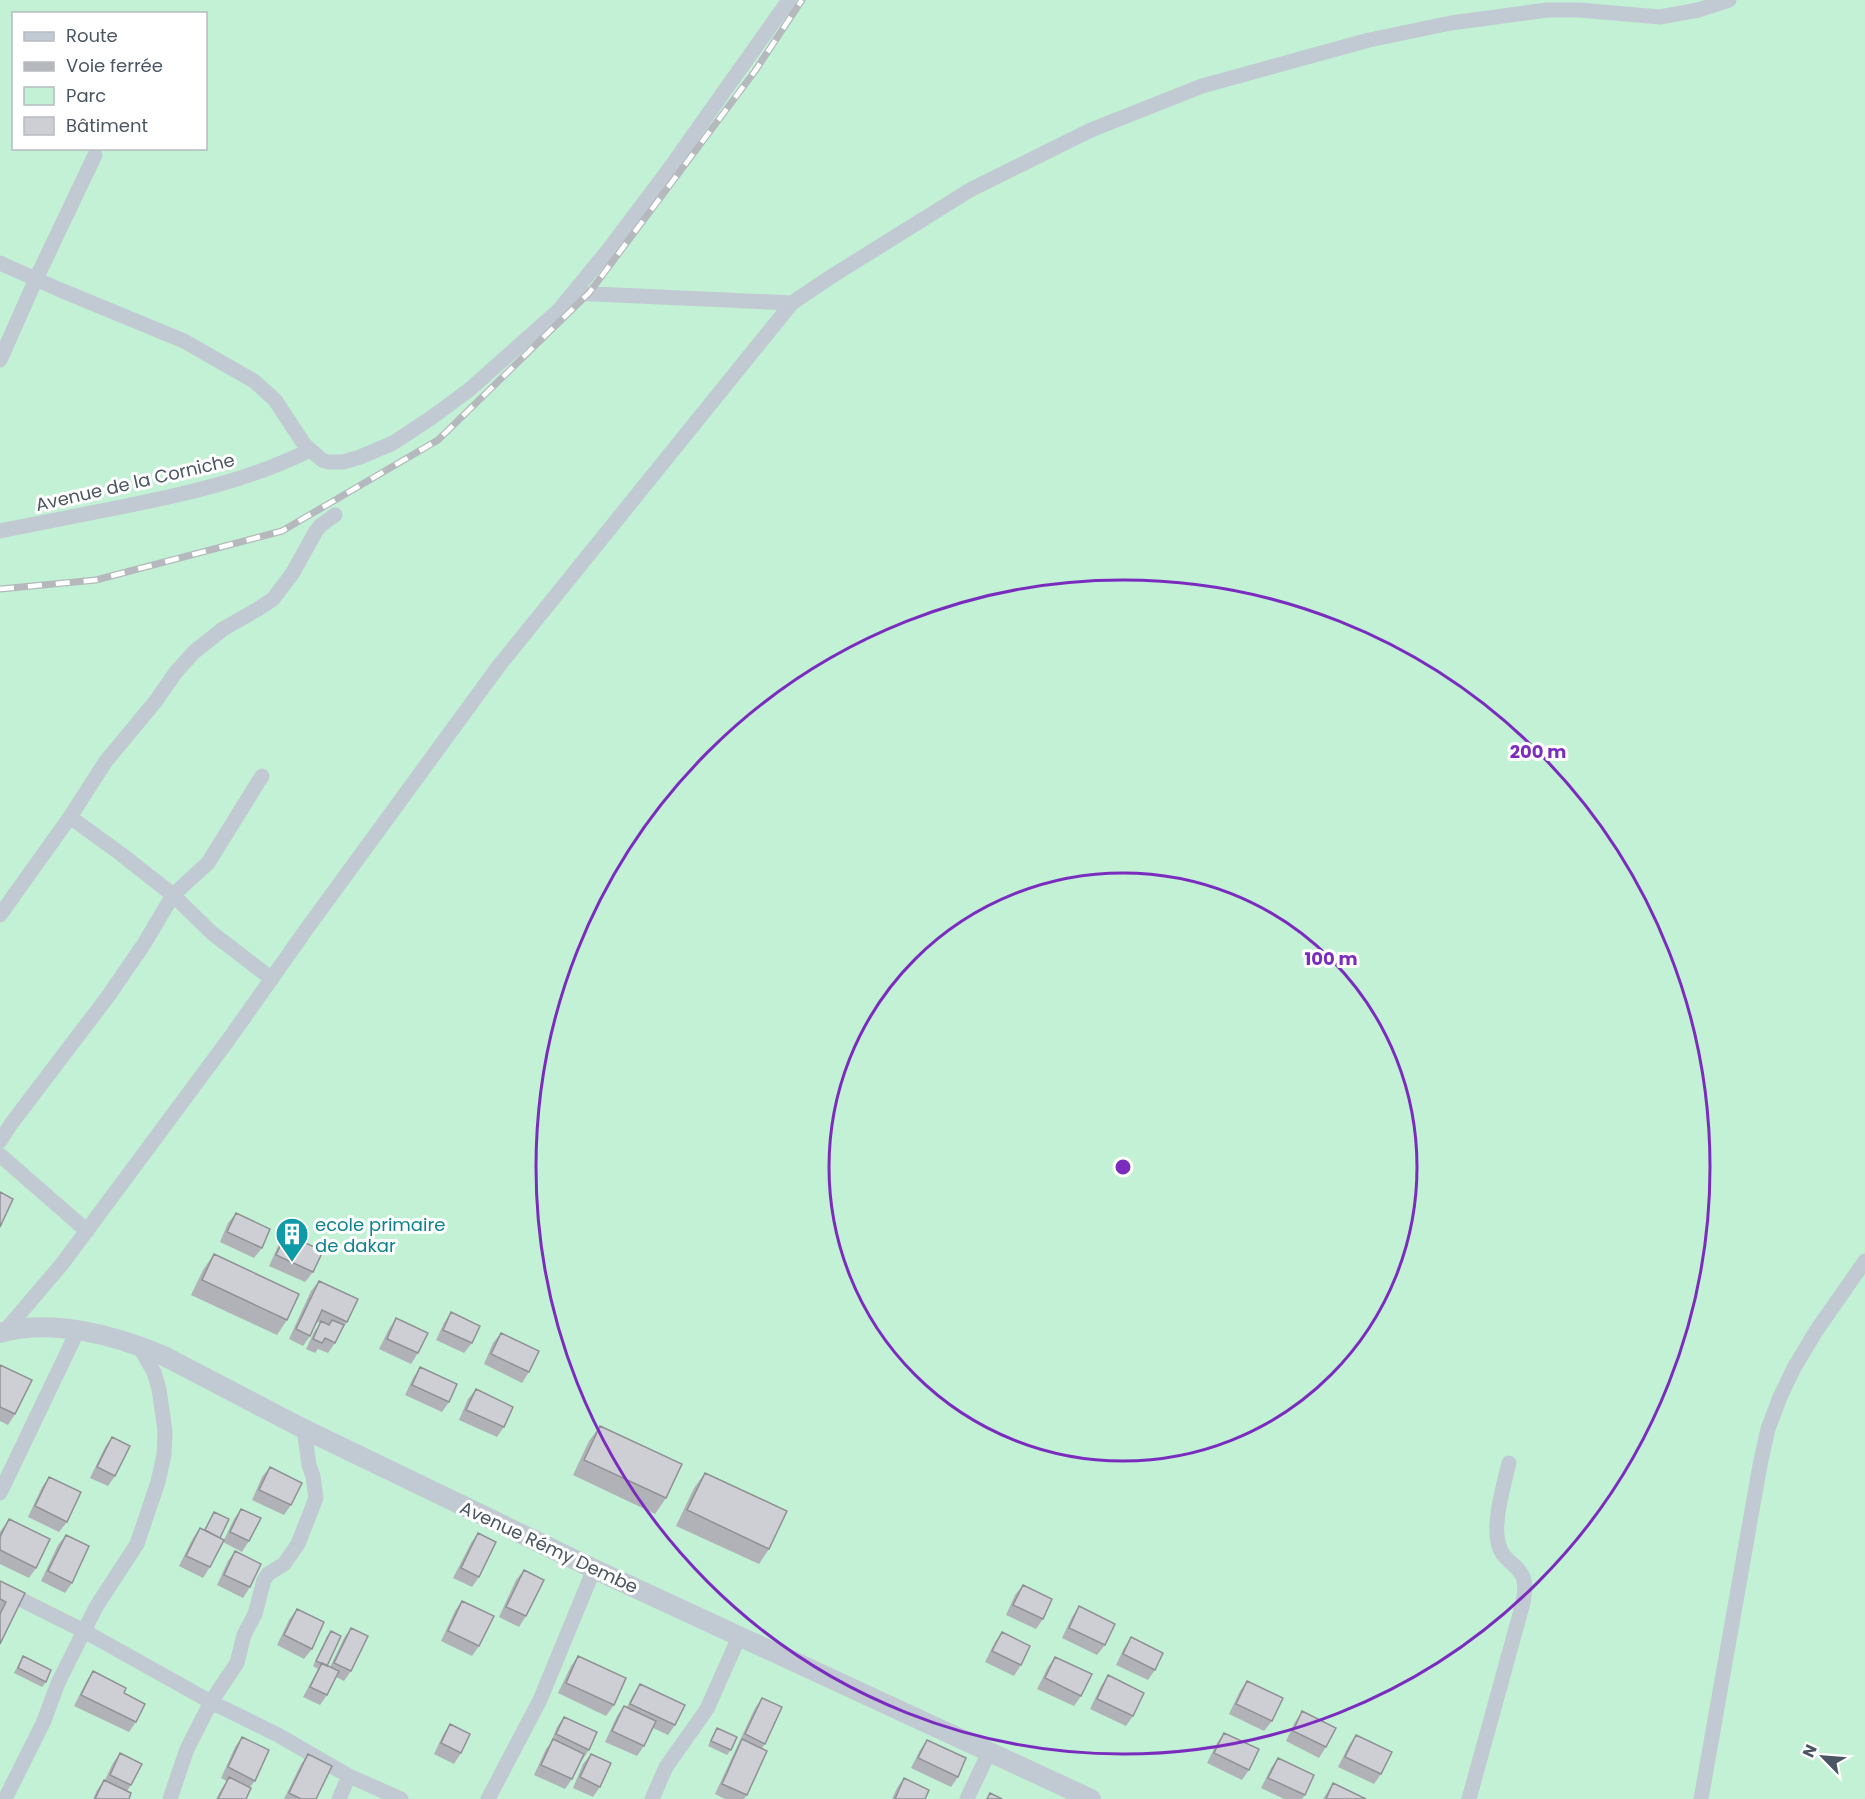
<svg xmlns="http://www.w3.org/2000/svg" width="1865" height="1799" viewBox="0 0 1865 1799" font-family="Poppins,sans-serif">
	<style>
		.green { fill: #c3f1d5; fill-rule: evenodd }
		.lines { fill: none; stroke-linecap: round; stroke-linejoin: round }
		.minor { stroke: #c1cad2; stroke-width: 15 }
		.tertiary { stroke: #c1cad2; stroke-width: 20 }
		.rail-casing { stroke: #b5b8bd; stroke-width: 7 }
		.rail { stroke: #fff; stroke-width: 4.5; stroke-dasharray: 14; stroke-linecap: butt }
		.wall { fill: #b0b2b7 }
		.building { fill: #cdcfd5; stroke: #909195; stroke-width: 1.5 }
		.ring { fill: none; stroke: #7b2cbf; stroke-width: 3 }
		.labels { text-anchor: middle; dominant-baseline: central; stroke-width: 6; stroke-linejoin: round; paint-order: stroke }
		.street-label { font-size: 18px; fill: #4a5661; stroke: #fff }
		.culture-label { font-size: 18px; fill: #0d838f; stroke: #fff; text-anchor: start }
		.centre { fill: #7b2cbf; stroke: #fff; stroke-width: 3 }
		.ring-label { font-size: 18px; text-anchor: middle; font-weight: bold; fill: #7b2cbf; stroke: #fff; stroke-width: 6; stroke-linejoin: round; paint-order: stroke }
	</style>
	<rect width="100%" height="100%" fill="#f5f3f3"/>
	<path class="green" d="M0,0H1865V1799H0ZM14,14H206V148H14Z"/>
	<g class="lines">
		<path class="minor" d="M0,263L58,289L184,341L254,381L275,400L304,444L322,460L328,462H343L360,457L393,443L431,418L469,390L559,310L609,249L667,172L789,0
			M573,293L792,303
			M0,360L36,279L95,155
			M0,531C42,523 84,514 126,506C190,493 252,479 310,450
			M70,817L121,854L173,895L212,933L272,979
			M0,915L70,817L106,761L155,702L176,672L194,652L223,629L258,609L273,599L292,574L316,531L321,525L335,515
			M0,1141L11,1124L109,995L144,944L173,895L208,863L262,776
			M0,1155L87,1231
			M5,1331L62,1264L229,1039L308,927L498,667L792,303L829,278L970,190L1091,130L1202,86L1369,40L1451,23L1547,10H1579L1660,17L1698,10L1729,0
			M0,1493L78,1330
			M0,1589L84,1631L211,1702L278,1735L349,1776L401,1799
			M5,1799L44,1721L58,1683L96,1607L137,1544L158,1482L164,1455L165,1431L159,1389L154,1372L139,1346
			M170,1799L187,1749L211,1702L237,1663L244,1635L255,1614L264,1580L268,1574L284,1564L298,1544L316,1498L313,1476L309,1465L304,1429
			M339,1799L349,1776
			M488,1799L540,1700L594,1569
			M652,1799L666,1767L707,1709L739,1637
			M967,1799L989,1752
			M1469,1799L1523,1603C1524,1595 1527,1583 1522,1575C1516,1563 1501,1560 1498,1542C1493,1521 1504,1484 1509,1463
			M1701,1799L1760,1465L1768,1429L1780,1397L1794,1368L1816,1331L1865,1261"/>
		<path class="tertiary" d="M0,1333C52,1318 115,1335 164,1356L304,1429L594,1569L1091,1799"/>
		<g class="rail-casing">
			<path id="rail" d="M0,589L96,580L282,531L438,440L589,293L755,71L802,0"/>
		</g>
		<use href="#rail" class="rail"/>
	</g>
	<path class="wall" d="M236,1213L262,1248L254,1258L220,1242L228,1223Z
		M286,1234L313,1272L305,1282L269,1266L279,1244Z
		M214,1254L287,1320L277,1335L191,1295L203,1270Z
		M319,1281L347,1322L342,1330L335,1343L328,1353L318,1349L315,1353L306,1349L314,1332L320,1323L317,1322L310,1336L303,1346L289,1339L311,1291Z
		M451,1312L472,1343L464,1353L436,1340L444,1323Z
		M396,1318L418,1353L411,1364L379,1349L389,1329Z
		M501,1333L529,1372L522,1383L484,1364L493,1343Z
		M0,1365L15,1414L8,1425L0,1421Z
		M420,1367L449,1402L442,1412L405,1395L413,1378Z
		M476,1389L504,1427L497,1437L459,1420L468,1399Z
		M600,1426L666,1498L655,1514L573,1475L589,1441Z
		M112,1437L115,1476L108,1486L90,1478L105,1447Z
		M270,1467L291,1505L284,1515L252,1500L262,1477Z
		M705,1473L769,1549L759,1564L676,1526L694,1488Z
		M49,1477L67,1522L59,1532L28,1517L42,1487Z
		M241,1509L249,1541L242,1552L223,1542L234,1519Z
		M214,1512L220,1538L210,1567L203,1578L179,1566L193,1538L200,1528L204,1530Z
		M9,1519L36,1568L29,1578L0,1564V1532Z
		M478,1533L479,1577L472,1587L453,1578L471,1543Z
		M66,1535L72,1583L65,1593L41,1581L58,1545Z
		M235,1551L250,1587L243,1598L217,1585L228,1561Z
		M524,1570L526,1616L519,1627L499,1617L516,1580Z
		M0,1581L25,1593L0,1644Z
		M1023,1585L1043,1619L1036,1629L1006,1615L1015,1595Z
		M462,1601L479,1646L472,1656L441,1641L455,1611Z
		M1079,1606L1105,1645L1097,1655L1062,1638L1072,1617Z
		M297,1609L312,1649L304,1659L277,1645L289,1620Z
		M351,1628V1671L344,1681L336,1677L327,1695L320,1705L303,1697L318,1669L313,1666L327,1636L331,1631L327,1666L330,1667L344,1638Z
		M1002,1632L1021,1665L1014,1676L985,1662L995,1642Z
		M1131,1637L1155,1670L1148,1680L1116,1665L1124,1648Z
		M23,1656L46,1682L42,1687L14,1673Z
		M578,1656L614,1705L606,1716L558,1693L571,1666Z
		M1055,1657L1081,1696L1074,1706L1037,1689L1048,1667Z
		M93,1671L124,1693L136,1722L129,1732L74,1706L86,1682Z
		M1108,1675L1133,1716L1126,1726L1090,1709L1101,1686Z
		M1247,1681L1272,1721L1264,1731L1229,1714L1240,1691Z
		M640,1684L675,1725L668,1735L653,1728L644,1746L637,1756L605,1742L617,1716L624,1706L627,1707L633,1695Z
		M762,1698L765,1744L762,1748L747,1795L744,1799H725L715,1794L755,1708Z
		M1302,1711L1326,1747L1319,1758L1286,1741L1295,1722Z
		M564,1717L589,1750L582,1760L572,1779L565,1789L534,1775L546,1749L550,1744L557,1727Z
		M450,1724L461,1753L454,1764L434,1754L443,1735Z
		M717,1728L731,1750L727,1755L708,1746L714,1733Z
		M1224,1733L1249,1770L1242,1780L1207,1763L1217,1743Z
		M1356,1735L1381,1774L1374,1784L1338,1767L1349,1745Z
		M242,1737L255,1781L250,1787L246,1799H216L222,1788L227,1781L221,1778L235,1747Z
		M927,1740L958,1777L951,1787L911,1768L920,1750Z
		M120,1753L131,1785L127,1791L129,1799H93L97,1790L104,1780H105L113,1763Z
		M308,1754L316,1799H284L301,1764Z
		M591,1754L600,1787L593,1797L573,1788L583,1764Z
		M1278,1758L1305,1795L1302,1799H1284L1261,1788L1271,1768Z
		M904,1778L925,1799H892L897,1788Z
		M1333,1783L1366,1799H1323Z"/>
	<path class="building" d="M0,1192L13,1199L0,1227Z
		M236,1213L270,1229L262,1248L227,1232Z
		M286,1234L323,1251L313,1272L276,1255Z
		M214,1254L299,1294L287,1320L202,1280Z
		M319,1281L358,1299L347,1322L322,1310L310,1336L296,1329Z
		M451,1312L480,1326L472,1343L443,1330Z
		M396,1318L428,1333L418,1353L387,1339Z
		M332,1320L344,1325L335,1343L325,1338L322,1343L313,1339L321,1321L329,1325Z
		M501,1333L539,1351L529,1372L491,1354Z
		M0,1365L32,1380L15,1414L0,1407Z
		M420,1367L457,1384L449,1402L412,1385Z
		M476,1389L513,1407L504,1427L466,1410Z
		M600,1426L682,1464L666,1498L584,1460Z
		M112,1437L130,1446L115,1476L97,1467Z
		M270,1467L302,1483L291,1505L259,1490Z
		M705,1473L787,1511L769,1549L687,1510Z
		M49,1477L81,1492L67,1522L35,1506Z
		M241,1509L261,1518L249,1541L230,1532Z
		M214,1512L229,1519L220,1538L205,1530Z
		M9,1519L50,1539L36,1568L0,1550V1537Z
		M200,1528L224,1540L210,1567L186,1556Z
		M478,1533L496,1542L479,1577L461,1568Z
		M66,1535L89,1546L72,1583L48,1571Z
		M235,1551L261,1564L250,1587L224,1575Z
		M524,1570L544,1580L526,1616L506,1607Z
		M0,1581L25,1593L0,1644V1614L6,1602L0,1599Z
		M1023,1585L1052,1599L1043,1619L1013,1605Z
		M462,1601L494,1616L479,1646L448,1631Z
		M1079,1606L1115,1624L1105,1645L1069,1628Z
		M297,1609L324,1622L312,1649L284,1635Z
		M351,1628L368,1636L351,1671L334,1663Z
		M331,1631L341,1636L327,1666L316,1661Z
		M1002,1632L1030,1646L1021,1665L992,1651Z
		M1131,1637L1163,1653L1155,1670L1123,1654Z
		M23,1656L51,1670L46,1682L18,1668Z
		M578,1656L626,1678L614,1705L566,1683Z
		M1055,1657L1092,1674L1081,1696L1045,1678Z
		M322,1663L339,1671L327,1695L310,1687Z
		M93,1671L126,1688L124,1693L145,1704L136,1722L81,1695Z
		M1108,1675L1144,1693L1133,1716L1097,1699Z
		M1247,1681L1283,1698L1272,1721L1236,1704Z
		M640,1684L685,1705L675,1725L630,1704Z
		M762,1698L782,1707L765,1744L745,1734Z
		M624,1706L656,1721L644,1746L612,1731Z
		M1302,1711L1336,1728L1326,1747L1293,1731Z
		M564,1717L597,1732L589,1750L556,1734Z
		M450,1724L470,1734L461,1753L441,1743Z
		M717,1728L737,1737L731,1750L711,1741Z
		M1224,1733L1259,1749L1249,1770L1214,1753Z
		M1356,1735L1392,1752L1381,1774L1345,1757Z
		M242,1737L269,1750L255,1781L228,1767Z
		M553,1739L584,1754L572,1779L541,1765Z
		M742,1739L767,1751L747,1795L722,1784Z
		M927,1740L966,1758L958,1777L918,1758Z
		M120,1753L142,1764L131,1785L110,1775Z
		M308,1754L332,1766L316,1799H301L289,1793Z
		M591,1754L611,1763L600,1787L580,1777Z
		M1278,1758L1314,1775L1305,1795L1268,1778Z
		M229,1777L251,1788L246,1799H218Z
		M904,1778L929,1790L925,1799H895Z
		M104,1780L131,1793L129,1799H95Z
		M1333,1783L1366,1799H1326Z
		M990,1793L1002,1799H987Z"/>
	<g class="ring">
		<circle cx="1123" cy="1167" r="294"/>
		<circle cx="1123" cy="1167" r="587"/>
	</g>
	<defs>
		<g id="building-pin" transform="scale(1.725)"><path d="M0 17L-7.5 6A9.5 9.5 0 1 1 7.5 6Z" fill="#0f9aa8" stroke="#fff"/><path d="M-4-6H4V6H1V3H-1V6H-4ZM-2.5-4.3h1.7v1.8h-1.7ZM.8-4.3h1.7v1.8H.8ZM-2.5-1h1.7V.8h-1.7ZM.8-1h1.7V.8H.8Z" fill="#fff"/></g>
	</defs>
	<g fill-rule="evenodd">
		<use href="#building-pin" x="292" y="1234"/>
	</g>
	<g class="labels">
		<g class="street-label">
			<text transform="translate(135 482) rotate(-13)">Avenue de la Corniche</text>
			<text transform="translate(549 1547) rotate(25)">Avenue Rémy Dembe</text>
		</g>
		<g class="culture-label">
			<text x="315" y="1224">ecole primaire<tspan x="315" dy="21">de dakar</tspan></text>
		</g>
	</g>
	<circle cx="1123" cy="1167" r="9" class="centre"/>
	<g class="ring-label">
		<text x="1538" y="758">200 m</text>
		<text x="1331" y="965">100 m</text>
	</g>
	<rect x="12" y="12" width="195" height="138" fill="#ffffff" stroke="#b7bbc0" stroke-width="1.5"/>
	<rect x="24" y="32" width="30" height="9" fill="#c1cad2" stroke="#b7bbc0" stroke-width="1.5"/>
	<text x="66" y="42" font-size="18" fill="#4a5661">Route</text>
	<rect x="24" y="62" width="30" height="9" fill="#b5b8bd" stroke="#b7bbc0" stroke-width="1.5"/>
	<text x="66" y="72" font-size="18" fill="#4a5661">Voie ferrée</text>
	<rect x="24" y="87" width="30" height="18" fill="#c3f1d5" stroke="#b7bbc0" stroke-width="1.5"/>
	<text x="66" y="102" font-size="18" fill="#4a5661">Parc</text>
	<rect x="24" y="117" width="30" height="18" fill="#cdcfd5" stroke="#b7bbc0" stroke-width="1.5"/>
	<text x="66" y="132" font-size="18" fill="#4a5661">Bâtiment</text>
	<g transform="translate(1823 1757) rotate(295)" stroke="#ffffff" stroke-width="4.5" paint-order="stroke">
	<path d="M0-4.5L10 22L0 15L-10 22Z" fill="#4a5661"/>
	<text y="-9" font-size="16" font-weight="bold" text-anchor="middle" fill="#4a5661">N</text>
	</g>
</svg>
